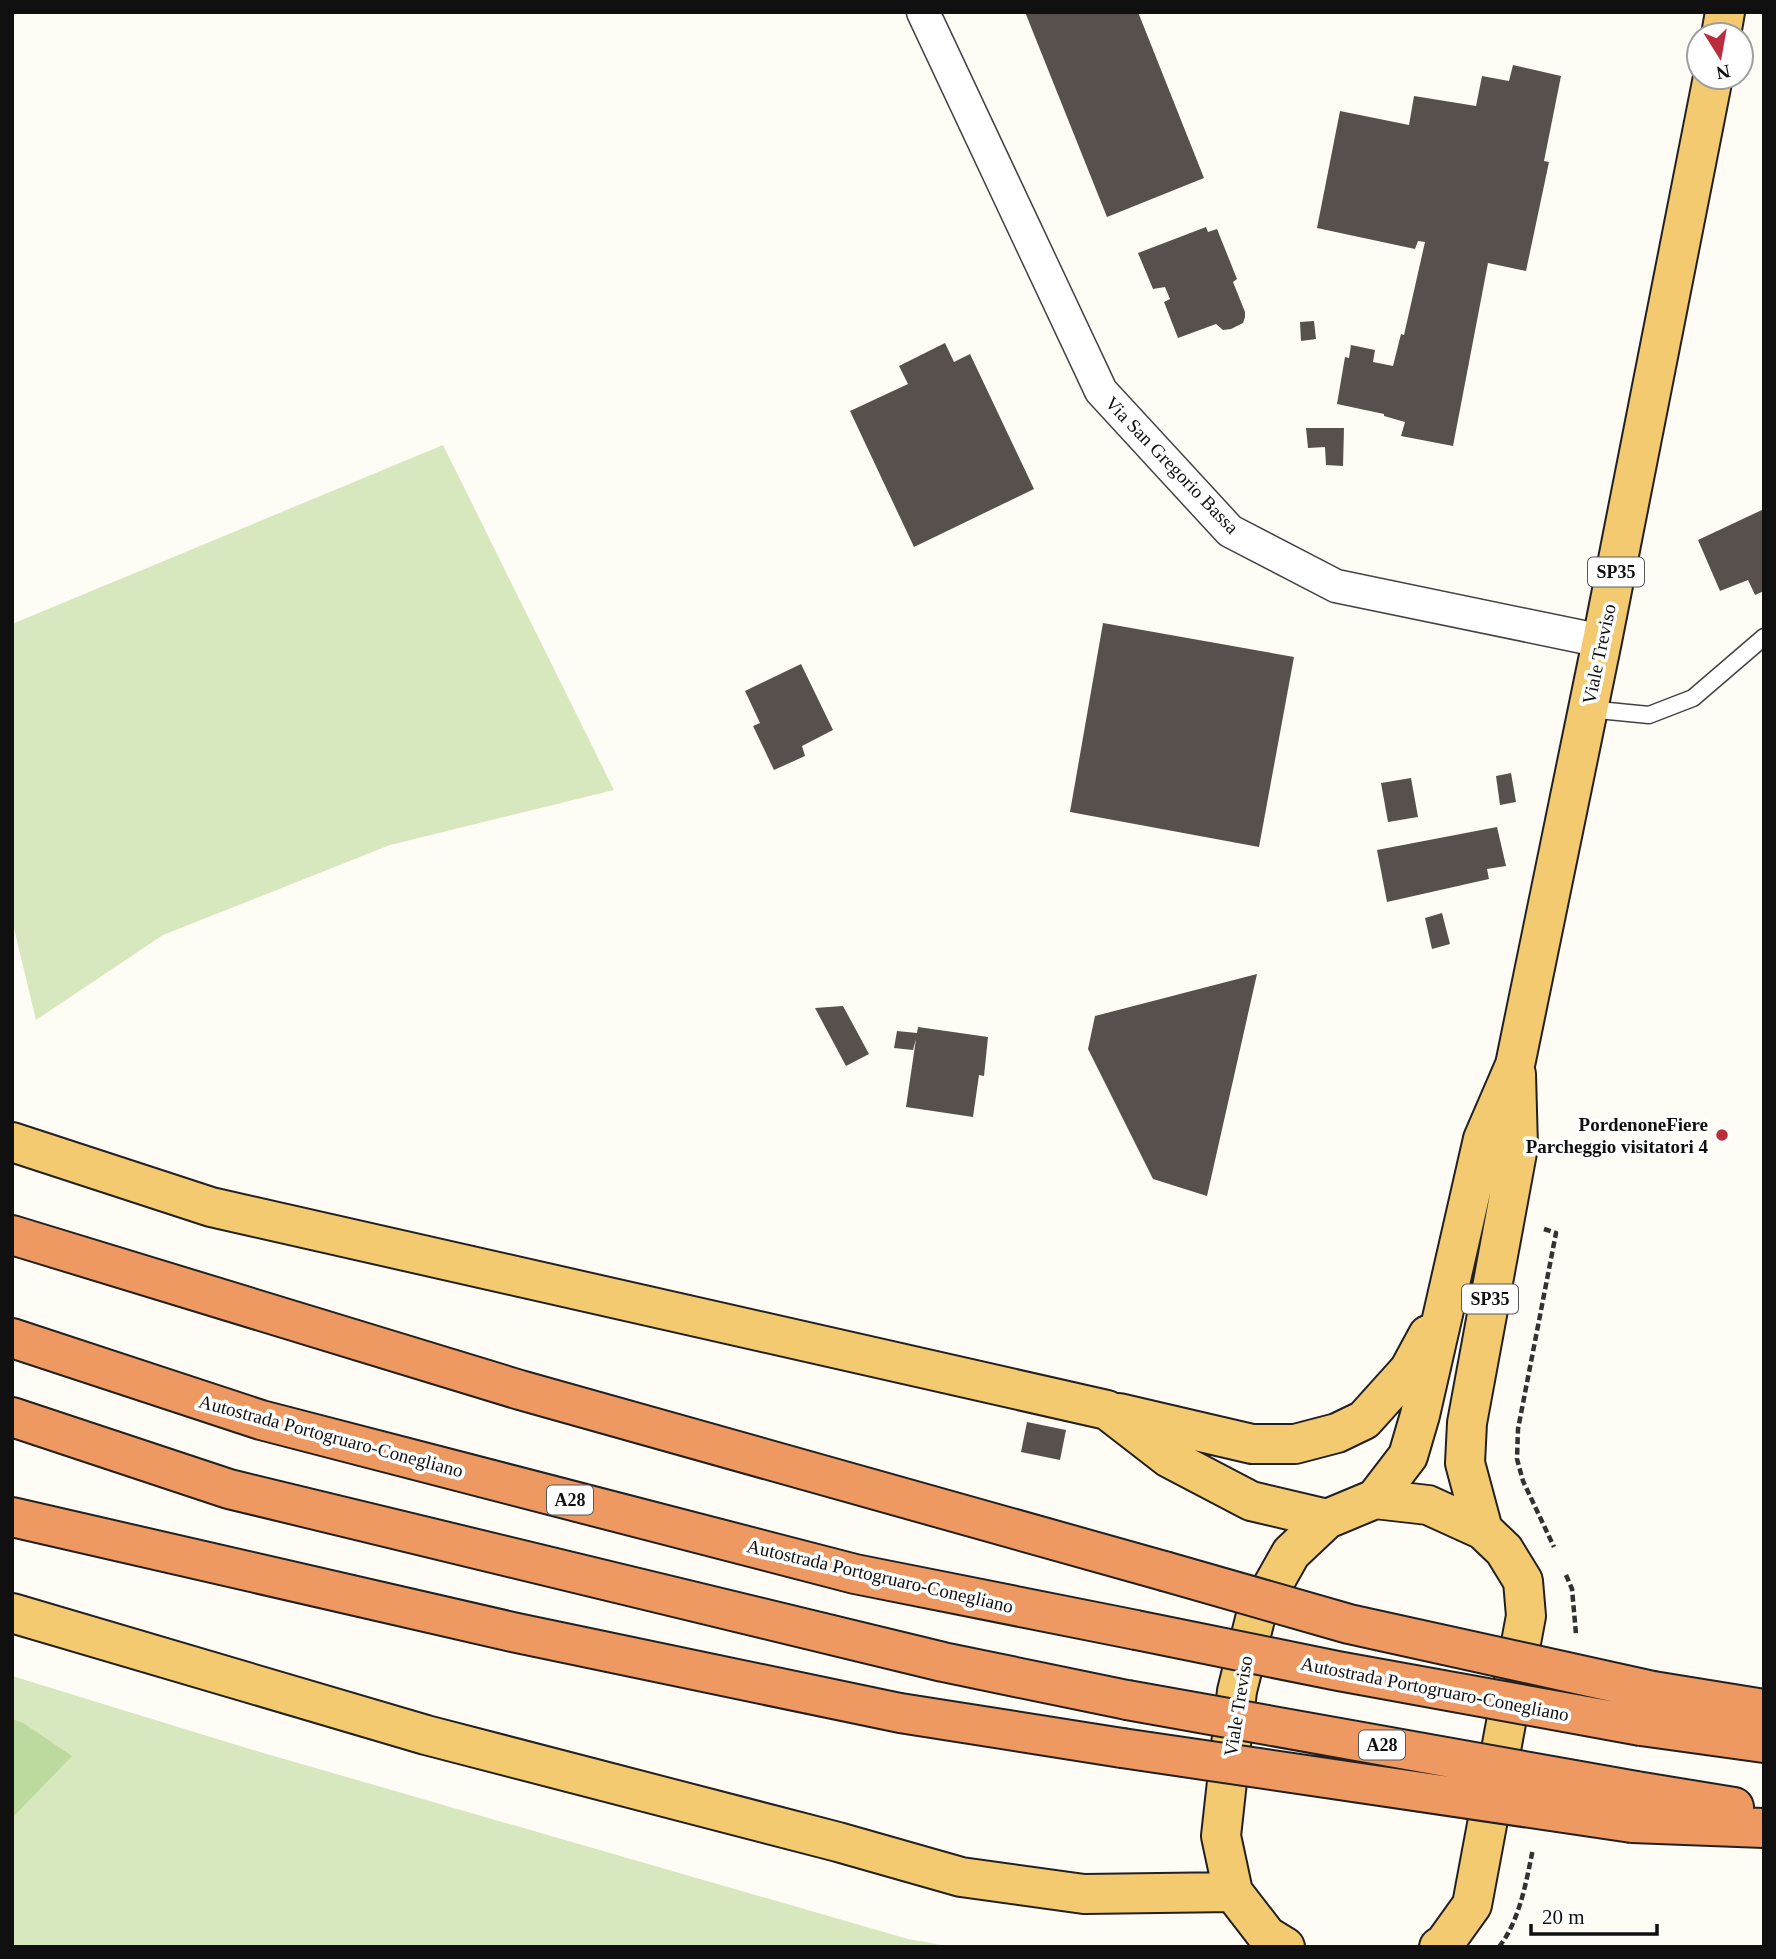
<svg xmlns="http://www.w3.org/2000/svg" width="1776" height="1959" viewBox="0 0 1776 1959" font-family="Georgia,serif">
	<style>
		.green { fill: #d7e8be }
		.forest { fill: #bcd99e }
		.building { fill: #58504d }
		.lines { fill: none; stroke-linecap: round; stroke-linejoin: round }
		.service-casing { stroke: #434343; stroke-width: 19 }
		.minor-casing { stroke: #434343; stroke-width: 35 }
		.primary-casing { stroke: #212121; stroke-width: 42 }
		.motorway-casing { stroke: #212121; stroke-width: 42 }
		.path { stroke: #323232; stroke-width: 4.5; stroke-dasharray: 7 3.5; stroke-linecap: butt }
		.service { stroke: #fff; stroke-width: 16 }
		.minor { stroke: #fff; stroke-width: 32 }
		.primary { stroke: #f3ca70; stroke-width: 38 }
		.motorway { stroke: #ee9862; stroke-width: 38 }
		.motorway-bridge-casing { stroke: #212121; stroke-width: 42; stroke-linecap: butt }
		.motorway-bridge { stroke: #ee9862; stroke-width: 38 }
		.poi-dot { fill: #bb2d3d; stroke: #fff; stroke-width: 2.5 }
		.labels { text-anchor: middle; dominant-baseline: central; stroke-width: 7; stroke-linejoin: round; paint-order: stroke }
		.shield { fill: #fff; stroke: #585858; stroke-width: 2 }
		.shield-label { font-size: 18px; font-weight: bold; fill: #101010 }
		.street-label { font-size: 19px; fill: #101010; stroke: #fff }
		.poi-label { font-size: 19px; font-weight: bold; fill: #101010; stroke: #fff; text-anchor: end }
	</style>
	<rect width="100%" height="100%" fill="#fefcf4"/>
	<path class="green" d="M443,445L614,790L390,845L163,935L36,1020L12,920V624Z
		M12,1676L253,1750L908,1939L953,1947H12Z"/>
	<path class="forest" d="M12,1719L23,1723L72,1756L12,1818Z"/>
	<path class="building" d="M1025,12H1138L1204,178L1107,217Z
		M1513,65L1561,76L1544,161L1549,162L1526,271L1488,263L1453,446L1401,436L1405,422L1384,416V414L1337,404L1345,357L1349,358L1351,345L1375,350L1373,362L1393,366L1401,334L1404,335L1425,242L1418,241L1415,249L1317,228L1340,111L1409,125L1414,96L1476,106L1482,76L1509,81Z
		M1206,227L1208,232L1217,229L1237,279L1233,282L1245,312V317L1243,323L1231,329L1223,330L1216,324L1178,338L1164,302L1170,299L1165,287L1153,289L1138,253Z
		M1314,321L1316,339L1301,341L1300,322Z
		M945,343L954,362L970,354L1034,489L914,547L850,411L908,384L899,366Z
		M1306,428H1344L1343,466L1326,465L1325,447L1308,448Z
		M1764,509V591L1755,595L1748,580L1720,591L1698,540Z
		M1103,623L1294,657L1259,847L1070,812Z
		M801,664L833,730L802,746L805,756L774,770L753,726L760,723L745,691Z
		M1511,773L1516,802L1500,805L1496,776Z
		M1411,778L1418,817L1388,822L1381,783Z
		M1497,827L1506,866L1487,869L1489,879L1387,902L1377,850Z
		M1442,913L1450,944L1432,949L1425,918Z
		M1257,974L1207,1196L1153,1179L1088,1049L1095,1016Z
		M843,1006L869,1054L846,1066L815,1008Z
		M918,1027L988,1037L984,1076L979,1075L973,1117L906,1107L916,1039L913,1050L894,1048L897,1031L917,1033Z
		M1027,1422L1066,1430L1060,1460L1021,1452Z"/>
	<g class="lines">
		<g class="service-casing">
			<path id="service" d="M1588,709L1649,715L1693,698L1764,637"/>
		</g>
		<g class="minor-casing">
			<path id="minor" d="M923,12L1101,391L1230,531L1336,586L1602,641"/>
		</g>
		<g class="primary-casing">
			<path id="primary" d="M1721,35L1725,12
				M12,1142L211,1207L1107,1410L1169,1458L1251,1501L1327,1519
				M1119,1413L1252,1444H1295L1337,1433L1364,1420L1409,1370L1428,1335
				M1375,1499L1408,1456L1420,1415L1483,1139L1515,1065L1602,641L1713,77
				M1483,1530L1465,1463L1467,1423L1518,1147L1516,1074
				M12,1613L426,1735L838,1842L961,1877L1084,1894L1233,1892
				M1285,1947L1267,1936L1233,1892L1221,1836L1237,1691L1256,1615L1291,1553L1327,1519L1375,1499L1428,1505L1483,1530L1504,1550L1523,1581L1526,1616L1472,1905L1444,1944L1439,1947"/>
		</g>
		<g class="motorway-casing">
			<path id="motorway" d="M12,1235L520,1390L1164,1571
				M12,1338L261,1420L855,1574L1136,1630
				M12,1417L229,1489L943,1662L1127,1700
				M12,1517L517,1633L900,1713L1122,1748
				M1653,1691L1764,1709
				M1641,1726L1764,1743
				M1636,1791L1734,1807
				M1632,1823L1764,1828"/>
		</g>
		<path class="path" d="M1544,1229L1556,1233L1518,1429L1517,1459L1523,1481L1554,1547
			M1566,1575L1572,1589L1576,1634
			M1499,1947C1520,1920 1526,1882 1533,1849"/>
		<use href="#service" class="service"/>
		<use href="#minor" class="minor"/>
		<use href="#primary" class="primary"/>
		<use href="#motorway" class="motorway"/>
		<g class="motorway-bridge-casing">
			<path id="motorway-bridge" d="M1164,1571L1349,1624L1653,1691
				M1136,1630L1338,1671L1641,1726
				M1127,1700L1636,1791
				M1122,1748L1632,1823"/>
		</g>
		<use href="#motorway-bridge" class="motorway-bridge"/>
	</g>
	<circle class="poi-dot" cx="1722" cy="1135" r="7"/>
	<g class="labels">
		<g class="shield">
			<rect x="1588" y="557.5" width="56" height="29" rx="5"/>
			<rect x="1462" y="1284.5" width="56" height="29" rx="5"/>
			<rect x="547" y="1485.5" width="46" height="29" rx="5"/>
			<rect x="1359" y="1730.5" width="46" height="29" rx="5"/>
		</g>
		<g class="shield-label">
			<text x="1616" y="572">SP35</text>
			<text x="1490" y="1299">SP35</text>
			<text x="570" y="1500">A28</text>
			<text x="1382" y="1745">A28</text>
		</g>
		<g class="street-label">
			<text transform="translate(1172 465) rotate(46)">Via San Gregorio Bassa</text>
			<text transform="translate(1599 654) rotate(-78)">Viale Treviso</text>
			<text transform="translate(331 1436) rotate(15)">Autostrada Portogruaro-Conegliano</text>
			<text transform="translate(880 1576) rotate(13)">Autostrada Portogruaro-Conegliano</text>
			<text transform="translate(1435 1689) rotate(11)">Autostrada Portogruaro-Conegliano</text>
			<text transform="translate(1238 1706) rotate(-81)">Viale Treviso</text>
		</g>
		<g class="poi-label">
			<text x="1708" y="1124">PordenoneFiere<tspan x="1708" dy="22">Parcheggio visitatori 4</tspan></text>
		</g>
	</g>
	<rect width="1776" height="1959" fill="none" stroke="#101010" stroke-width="28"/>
	<g transform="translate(1720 56) rotate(169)"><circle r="33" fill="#ffffff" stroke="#9f9f9f" stroke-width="2"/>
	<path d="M0-5L12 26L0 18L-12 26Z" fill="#bb2d3d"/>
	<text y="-10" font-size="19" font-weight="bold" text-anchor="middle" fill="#101010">N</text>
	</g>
	<path d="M1531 1924v10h126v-10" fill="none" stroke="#101010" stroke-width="3.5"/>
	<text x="1542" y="1924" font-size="21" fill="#101010" stroke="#ffffff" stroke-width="5" paint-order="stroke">20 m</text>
</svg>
